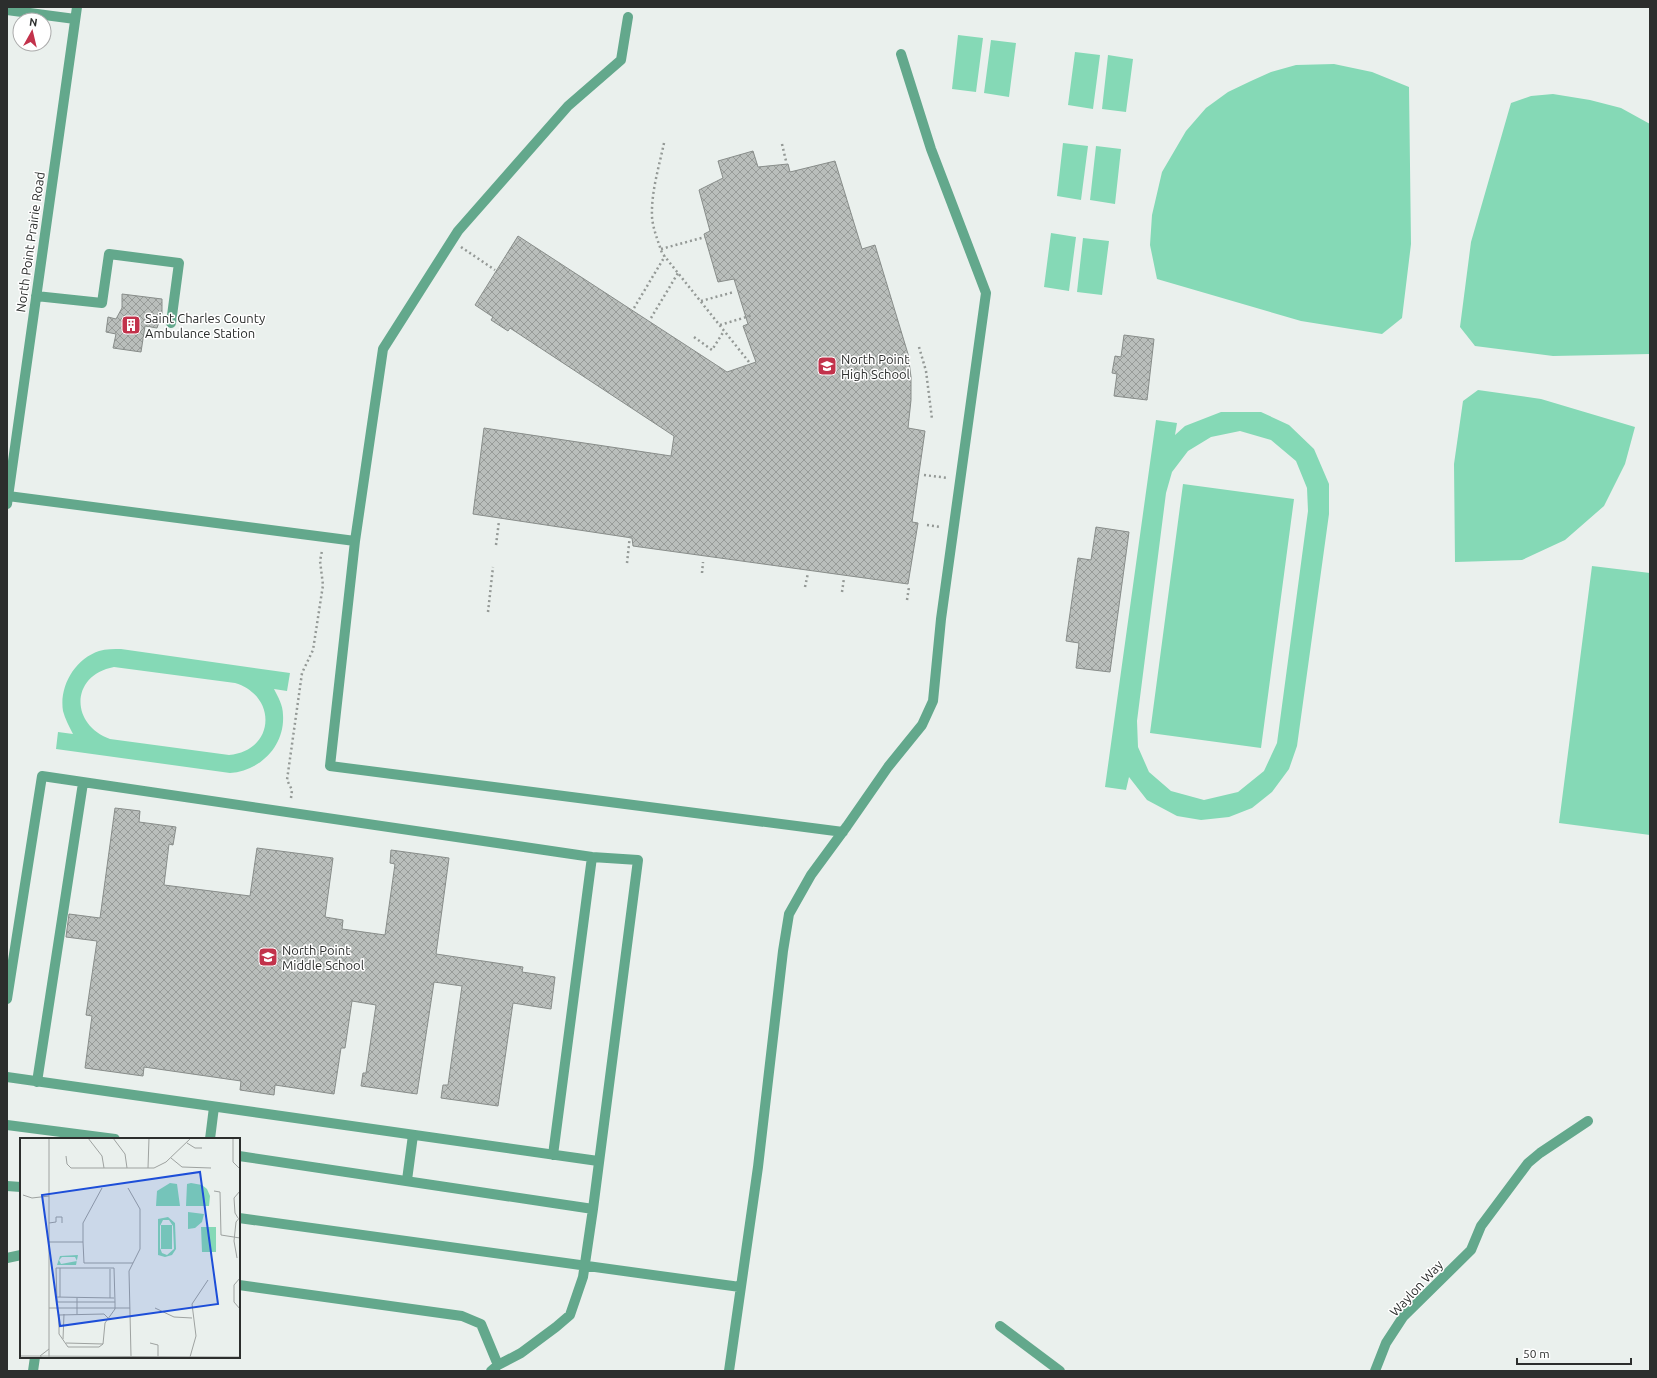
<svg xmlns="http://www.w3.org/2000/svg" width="1657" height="1378" viewBox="0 0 1657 1378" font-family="Ubuntu,sans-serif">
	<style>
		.green { fill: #85d9b6; fill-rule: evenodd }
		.building { fill: url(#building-cross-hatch); stroke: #888d8a }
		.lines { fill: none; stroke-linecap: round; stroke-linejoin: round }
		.path { stroke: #949996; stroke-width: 2.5; stroke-dasharray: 2 3; stroke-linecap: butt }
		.minor { stroke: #63a88c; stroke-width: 10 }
		.labels { text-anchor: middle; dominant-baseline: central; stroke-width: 3; stroke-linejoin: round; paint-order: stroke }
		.street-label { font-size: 13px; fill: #2c2e2d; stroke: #fff }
		.poi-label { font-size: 13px; fill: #2c2e2d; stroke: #fff; text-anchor: start }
		.inset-road { fill: none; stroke: #9ea2a0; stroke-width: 1 }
		.view { fill: #1d4ed8; fill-opacity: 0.15; stroke: #1d4ed8; stroke-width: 2 }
		.inset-edge { fill: none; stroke: #2c2e2d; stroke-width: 2 }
	</style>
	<defs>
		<pattern id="building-cross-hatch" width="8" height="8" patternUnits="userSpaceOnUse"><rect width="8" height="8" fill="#b9bebb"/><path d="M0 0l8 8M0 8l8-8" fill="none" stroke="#979b98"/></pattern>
	</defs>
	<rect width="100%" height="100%" fill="#eaf0ed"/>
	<path class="green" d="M958,35L983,38L976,92L952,89Z
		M991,40L1016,43L1009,97L984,93Z
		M1075,52L1100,55L1093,109L1068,105Z
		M1108,55L1133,59L1126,112L1102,109Z
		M1334,64L1372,72L1409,87L1411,244L1402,318L1382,334L1301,321L1157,279L1150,245L1152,215L1162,172L1186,131L1206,108L1228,92L1251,81L1271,72L1296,65Z
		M1553,94L1590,100L1621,108L1650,124V354L1553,356L1475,346L1460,327L1471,242L1511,103L1531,96Z
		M1063,143L1088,146L1081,200L1057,196Z
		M1096,146L1121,149L1115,204L1090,200Z
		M1051,233L1076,237L1069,291L1044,287Z
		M1083,238L1109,241L1102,295L1077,292Z
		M1478,390L1541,399L1635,427L1625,464L1604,506L1565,540L1522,560L1455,562L1454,464L1463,401Z
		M1221,412H1261L1289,425L1314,449L1329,484V514L1297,746L1289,769L1272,792L1252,808L1229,817L1201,820L1177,816L1147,800L1129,777L1126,790L1105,787L1156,420L1177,423L1175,435L1185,426ZM1240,431L1271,440L1296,461L1307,488L1308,511L1277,743L1264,771L1238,792L1204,800L1171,791L1149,772L1138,747L1137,721L1166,493L1172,472L1188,451L1211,437Z
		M1183,484L1294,499L1261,748L1150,733Z
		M1592,566L1650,573V835L1559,823Z
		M121,649L290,673L287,691L274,689C278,697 283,705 283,715C285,746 260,771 230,773L56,749L58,732L73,734C69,726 65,719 63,711C59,686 75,659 99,651C106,649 114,649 121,649ZM114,667L235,683C278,696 275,751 229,755L110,739C70,725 70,675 114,667Z"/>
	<path class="building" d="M753,151L758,167L788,164L790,172L835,161L862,249L875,245L908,354L911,377V400L908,428L925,431L912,522L918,523L908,584L633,546L632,538L473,514L484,428L671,456L674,436L510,328L508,331L491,320L493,317L475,305L518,236L727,372L756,362L743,326L748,324L734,279L718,282L704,234L710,231L699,190L723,178L718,161Z
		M122,294L162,299V313L157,328L145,326L141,352L113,348L116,334L106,332L108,317L116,319L122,308Z
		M1124,335L1154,339L1147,400L1114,396L1117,374L1112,373L1115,356L1121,357Z
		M1096,527L1129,532L1110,672L1076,668L1079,643L1066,641L1078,558L1091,560Z
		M115,808L140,811L139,822L176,827L173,845L169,844L164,885L250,896L257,848L333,858L325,917L343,920L342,929L385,935L395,864L390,863L391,850L449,858L436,954L523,967L522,972L555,977L551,1009L513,1003L498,1106L441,1098L443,1085H448L462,986L434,982L417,1094L361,1086L363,1073H366L376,1005L352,1001L345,1048H341L334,1094L275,1085L274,1095L240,1090L241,1081L144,1067L143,1076L85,1068L92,1016L86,1015L97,941L66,937L69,914L100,918Z"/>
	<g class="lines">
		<path class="path" d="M664,143C659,167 651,192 652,217C653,229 658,241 662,253L749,362
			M782,144L786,161
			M461,247L495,270
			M661,249L705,237
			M701,301L734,292
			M634,308L665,256
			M651,318L678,273
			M720,325L753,315
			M694,337L712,350L724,331
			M919,347L926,371L932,419
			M924,475L948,478
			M927,525L941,527
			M496,545L499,521
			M627,563L630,535
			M702,573L703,562
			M805,587L808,573
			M842,592L844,578
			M907,600L909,587
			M488,612L493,567
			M291,798L292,790L287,780L302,673L313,650L323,585L320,561L322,551"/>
		<path class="minor" d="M7,10L75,19
			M36,296L102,303L109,254L179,263L171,323
			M8,496L355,541L383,349L458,231L568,106L621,60L628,17
			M7,504L77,7
			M355,541L330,766L843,832
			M7,999L42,776L592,857L638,860L593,1209L583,1277L570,1315L556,1327L521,1353L498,1365L491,1371
			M7,1077L598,1161
			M37,1082L83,783
			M7,1125L115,1139
			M210,1139L214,1107
			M553,1155L592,857
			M239,1156L593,1209
			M407,1180L413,1135
			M7,1186L21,1187
			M239,1218L740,1287
			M7,1258L21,1255
			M239,1285L462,1316L481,1324L498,1365
			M1000,1326L1060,1371
			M33,1371L35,1357
			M729,1371L758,1167L783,951L789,914L811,875L847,826L888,767L922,725L933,701L941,619L986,293L931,149L901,54
			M1375,1371L1386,1343L1403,1317L1471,1250L1481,1226L1528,1163L1540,1153L1588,1121"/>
	</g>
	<defs>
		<g id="building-square" transform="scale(1)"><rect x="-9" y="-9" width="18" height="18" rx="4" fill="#c2324b" stroke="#fff"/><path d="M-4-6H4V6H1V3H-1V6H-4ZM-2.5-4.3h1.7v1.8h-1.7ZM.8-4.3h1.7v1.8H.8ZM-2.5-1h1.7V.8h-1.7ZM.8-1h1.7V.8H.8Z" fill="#fff"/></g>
		<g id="school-square" transform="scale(1)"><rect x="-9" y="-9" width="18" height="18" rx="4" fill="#c2324b" stroke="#fff"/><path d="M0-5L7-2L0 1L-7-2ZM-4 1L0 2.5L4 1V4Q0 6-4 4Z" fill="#fff"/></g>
	</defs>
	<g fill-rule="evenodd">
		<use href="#building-square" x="131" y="325"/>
		<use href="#school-square" x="827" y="366"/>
		<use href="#school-square" x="268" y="957"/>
	</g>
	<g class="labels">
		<g class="street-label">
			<text transform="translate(30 242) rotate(-82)">North Point Prairie Road</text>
			<text transform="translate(1416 1288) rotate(-47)">Waylon Way</text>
		</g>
		<g class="poi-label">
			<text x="145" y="318">Saint Charles County<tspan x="145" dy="15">Ambulance Station</tspan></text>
			<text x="841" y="359">North Point<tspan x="841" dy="15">High School</tspan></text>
			<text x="282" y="950">North Point<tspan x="282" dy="15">Middle School</tspan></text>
		</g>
	</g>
	<g transform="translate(20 1138)">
		<rect width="220" height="220" fill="#eaf0ed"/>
		<path d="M150,45L157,46L160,68H136L137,53ZM171,45L182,47L187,51L190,58L189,68H166L167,46ZM168,74L184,76L182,84L175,90L168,91ZM148,79L155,85L156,111L152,117L145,119L138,117V81ZM143,82H149L153,88L154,111L147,117L142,115L140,110V88ZM141,87H152V111H141ZM181,89H196V114H182ZM58,117L56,127H37L40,118ZM42,119H55L57,123L41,126L39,122Z" fill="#85d9b6" fill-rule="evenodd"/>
		<path class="inset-road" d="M29,0V220M68,0L82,18L84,30M93,0L105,16L107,30M213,0V24L220,31M167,5L175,10H182M46,18L47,26L51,30H134L146,24L171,0M151,20L162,29L191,30M128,30L129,0M108,50L120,71V111L109,133L111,218M194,53L200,54L201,97L220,100M3,57L12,60L29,58M218,80L215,75L214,60L220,53M29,85L36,84V79H42V85M29,104H63V85L82,50M63,104L64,125H113M217,120L214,103L216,84L220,79M90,131V160M220,140L214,147V164L220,171M36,159L94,160M40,159V130M29,170H110M135,170L154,179L172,180M57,176V160M88,180L84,176L39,177V196L48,209H79L83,206L85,185L95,171V164L94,130H36L37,164H95M43,201L44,176M46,205L83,206M130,205L138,207V219M0,218L220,219M170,219L176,198L172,166L188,142M23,220L20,218L29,211"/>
		<path class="view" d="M180,34L198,166L40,188L22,57Z"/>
		<rect width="220" height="220" class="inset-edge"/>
	</g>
	<rect width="1657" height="1378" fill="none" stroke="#2c2e2d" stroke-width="16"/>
	<g transform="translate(32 32) rotate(8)"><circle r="19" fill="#ffffff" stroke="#ababab"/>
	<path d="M0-3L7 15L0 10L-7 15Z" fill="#c2324b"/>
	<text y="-6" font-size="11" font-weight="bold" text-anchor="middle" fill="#2c2e2d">N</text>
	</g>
	<path d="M1517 1358v6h114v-6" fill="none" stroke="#2c2e2d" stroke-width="2"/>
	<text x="1523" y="1358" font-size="12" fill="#2c2e2d" stroke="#ffffff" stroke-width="3" paint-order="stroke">50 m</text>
</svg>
